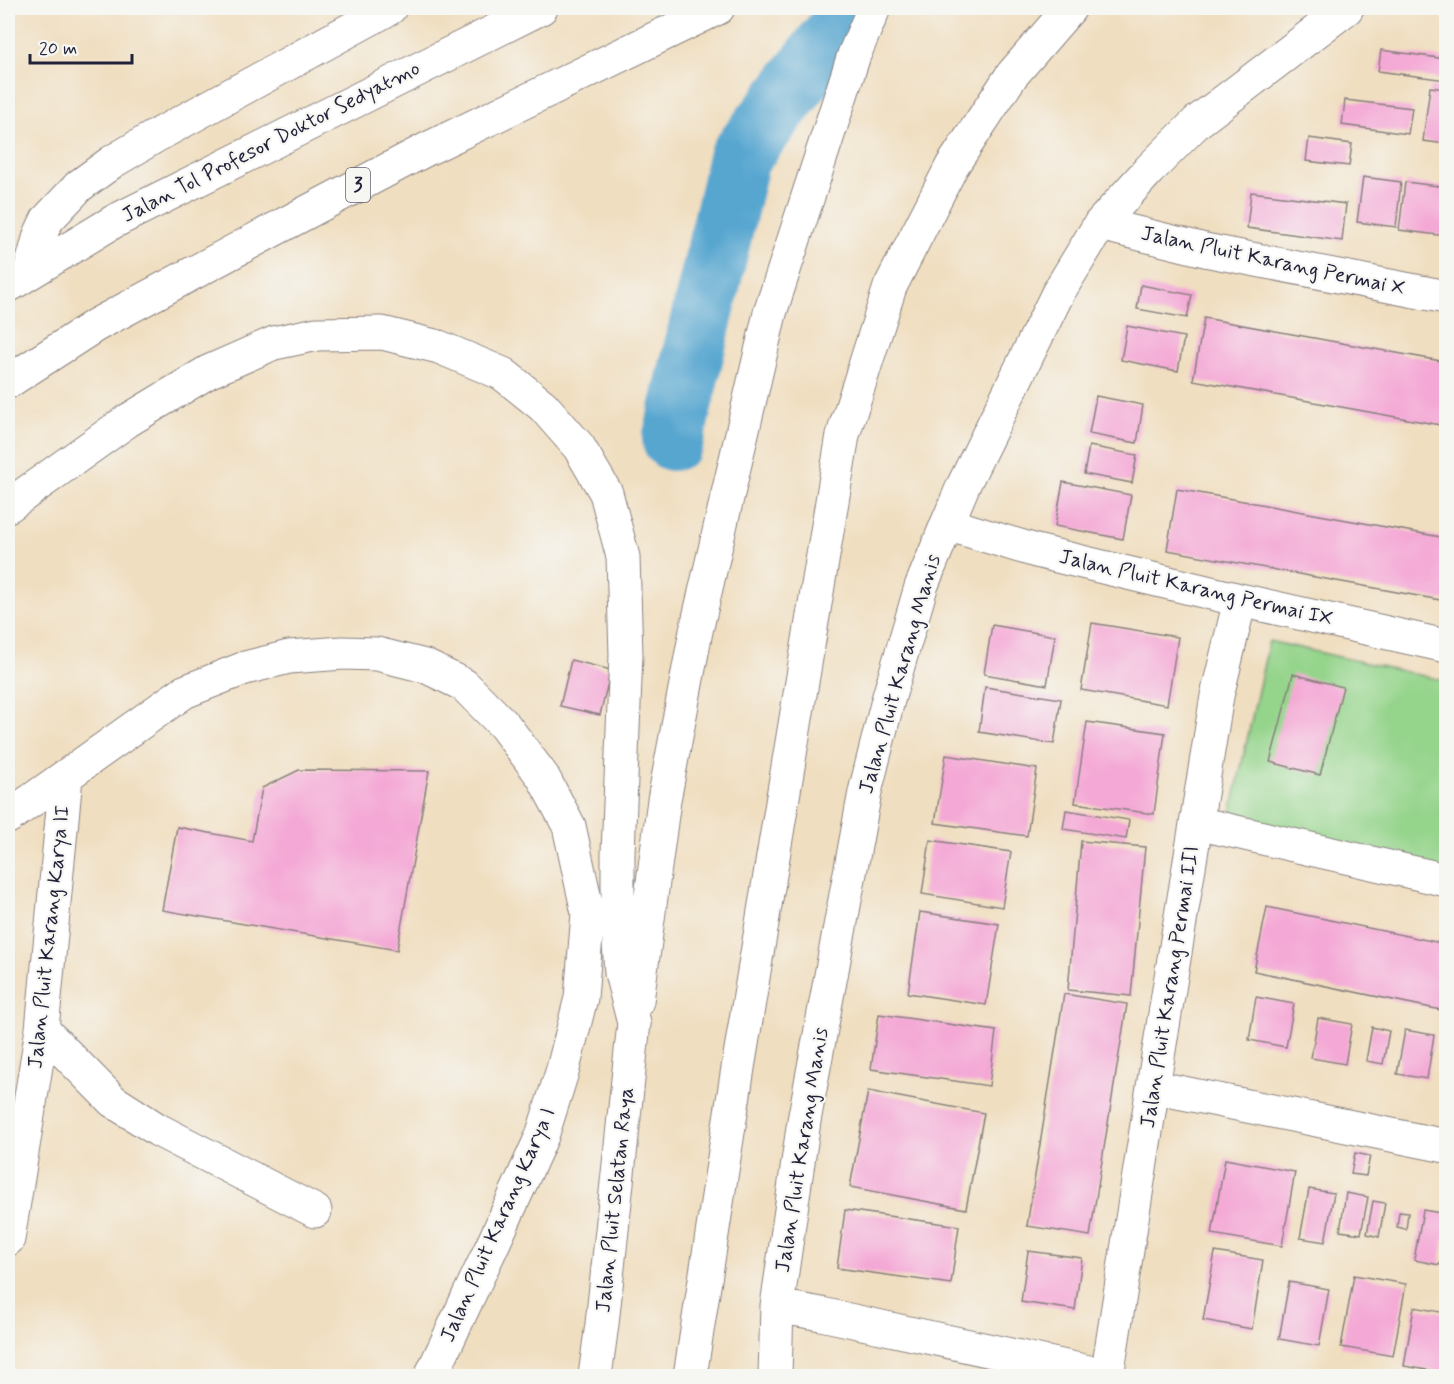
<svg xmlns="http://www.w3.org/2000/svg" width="1454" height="1384" viewBox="0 0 1454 1384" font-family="Mynerve,sans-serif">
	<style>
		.green { fill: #94d48b; stroke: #5b7b63; stroke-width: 1.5 }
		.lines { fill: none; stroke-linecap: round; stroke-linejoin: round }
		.river { stroke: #56a6d0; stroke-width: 62 }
		.building { fill: #f4a8d5 }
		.minor-casing { stroke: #89807e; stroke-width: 35 }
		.major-casing { stroke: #89807e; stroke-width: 35 }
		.highway-casing { stroke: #89807e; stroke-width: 35 }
		.minor { stroke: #fff; stroke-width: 33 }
		.major { stroke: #fff; stroke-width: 33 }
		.highway { stroke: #fff; stroke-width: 33 }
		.labels { text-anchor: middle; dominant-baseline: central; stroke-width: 4.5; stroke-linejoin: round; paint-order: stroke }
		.shield { fill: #f6f6f2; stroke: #626272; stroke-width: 1.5 }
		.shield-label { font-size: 20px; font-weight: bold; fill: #22223b }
		.street-label { font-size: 21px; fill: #22223b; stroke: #f6f6f2 }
	</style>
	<rect width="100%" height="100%" fill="#f6f6f2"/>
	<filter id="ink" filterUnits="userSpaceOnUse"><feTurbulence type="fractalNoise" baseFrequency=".0167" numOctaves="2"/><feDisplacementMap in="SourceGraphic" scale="12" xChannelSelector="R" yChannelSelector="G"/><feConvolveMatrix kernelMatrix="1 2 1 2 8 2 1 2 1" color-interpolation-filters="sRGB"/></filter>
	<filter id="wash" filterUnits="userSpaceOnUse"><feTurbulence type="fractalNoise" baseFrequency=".008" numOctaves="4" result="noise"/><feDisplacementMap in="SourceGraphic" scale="24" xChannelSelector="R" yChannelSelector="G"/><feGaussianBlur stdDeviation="1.35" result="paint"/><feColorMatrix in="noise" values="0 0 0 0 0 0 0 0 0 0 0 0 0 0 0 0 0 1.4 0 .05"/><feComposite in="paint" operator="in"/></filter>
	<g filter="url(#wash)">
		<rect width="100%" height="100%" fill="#f0dec0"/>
		<path class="green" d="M1269,641L1446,681V875L1228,826Z"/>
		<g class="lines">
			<path class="river" d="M673,440L739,158L854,8"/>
		</g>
		<g id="blocks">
			<path class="building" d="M1381,50L1446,59V80L1378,71Z
				M1430,87L1446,89V144L1423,141Z
				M1345,100L1412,108L1408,134L1342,125Z
				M1309,138L1352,144L1349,166L1306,161Z
				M1363,177L1401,182L1396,227L1357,222Z
				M1405,182L1446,187V236L1399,230Z
				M1251,192L1346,204L1342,241L1247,228Z
				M1141,285L1192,295L1187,318L1137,309Z
				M1204,318L1446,362V426L1193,380Z
				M1127,326L1184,337L1178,371L1121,360Z
				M1096,396L1143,405L1137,443L1089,434Z
				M1089,446L1137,455L1132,483L1084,474Z
				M1063,482L1131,495L1123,539L1055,526Z
				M1177,489L1446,538V601L1167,550Z
				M1092,623L1178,637L1167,705L1081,690Z
				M992,625L1055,636L1047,685L984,674Z
				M571,660L611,670L600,715L560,706Z
				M1293,674L1343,687L1320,775L1270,762Z
				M985,687L1061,699L1054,744L979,732Z
				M1087,722L1165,733L1154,814L1075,803Z
				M946,755L1037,769L1027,836L935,823Z
				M299,770L429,771L397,950L162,910L177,827L252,841L262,788Z
				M1066,810L1129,820L1126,839L1063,829Z
				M930,840L1011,852L1002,907L922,894Z
				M1081,841L1145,847L1131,996L1068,990Z
				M1267,907L1446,944V1011L1254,971Z
				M920,912L999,924L986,1005L908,993Z
				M1064,994L1127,1004L1090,1236L1027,1226Z
				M1256,997L1294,1004L1286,1047L1249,1040Z
				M879,1014L996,1031L989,1086L871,1069Z
				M1318,1018L1352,1024L1345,1064L1311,1058Z
				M1372,1027L1389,1031L1383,1064L1366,1061Z
				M1405,1030L1434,1035L1427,1079L1397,1074Z
				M868,1091L984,1113L966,1209L850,1187Z
				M1355,1153L1370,1156L1366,1176L1351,1174Z
				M1225,1159L1295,1172L1282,1246L1212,1234Z
				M1309,1189L1334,1193L1325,1242L1300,1238Z
				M1346,1193L1368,1197L1361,1234L1340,1231Z
				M1373,1201L1385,1203L1379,1237L1367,1234Z
				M845,1210L959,1226L951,1284L837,1268Z
				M1423,1210L1446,1214V1228L1440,1265L1414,1260Z
				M1399,1212L1408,1213L1406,1229L1397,1227Z
				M1028,1251L1082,1258L1075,1310L1021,1302Z
				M1215,1252L1263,1260L1252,1329L1203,1320Z
				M1354,1275L1406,1284L1393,1356L1341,1347Z
				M1289,1282L1329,1289L1319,1346L1279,1339Z
				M1414,1307L1446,1313L1445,1373L1404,1366Z"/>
		</g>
	</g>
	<g filter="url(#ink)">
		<use href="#blocks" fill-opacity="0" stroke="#89807e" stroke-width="1.5"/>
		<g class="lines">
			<g class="minor-casing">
				<path id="minor" d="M1100,224L1205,250L1446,297
					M947,524L1036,551L1240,600L1446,646
					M8,817L184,692L245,668L289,657L343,653L377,654L425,666L464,685L504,725L543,777L569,826L588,913L581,998L563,1069L542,1136L494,1242L431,1376
					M1197,823L1446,880
					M42,1029L113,1101L158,1130L315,1211
					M1153,1087L1446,1146
					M8,1239L42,1029L66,777
					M777,1306L821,1314L1107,1376
					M775,1376L777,1306L804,1121L865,792L888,700L921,587L947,524L963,486L1058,293L1100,224L1149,170L1197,122L1347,8
					M1107,1376L1153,1087L1217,696L1240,600"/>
			</g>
			<g class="major-casing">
				<path id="major" d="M595,1376L602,1324L634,1023"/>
			</g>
			<g class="highway-casing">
				<path id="highway" d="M30,272L40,235L47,220L79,186L112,162L154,137L390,8
					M8,286L113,222L541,8
					M8,382L96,325L279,227L425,150L718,8
					M8,506L127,421L208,372L274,343L317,334L382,333L439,347L503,374L543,406L579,447L606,493L623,557L626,655L618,853V928L621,973L634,1023
					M637,1001L664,800L696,631L770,313L854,55L874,8
					M690,1376L738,1068L843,435L890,287L952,166L1012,75L1070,8"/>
			</g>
			<use href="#minor" class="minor"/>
			<use href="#major" class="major"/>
			<use href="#highway" class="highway"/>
		</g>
	</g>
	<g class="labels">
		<rect class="shield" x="346" y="168" width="24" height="34" rx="4.5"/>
		<g class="shield-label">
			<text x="358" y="185">3</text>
		</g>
		<g class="street-label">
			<text transform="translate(271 142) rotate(-27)">Jalan Tol Profesor Doktor Sedyatmo</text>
			<text transform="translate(1273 261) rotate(12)">Jalan Pluit Karang Permai X</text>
			<text transform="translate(1196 588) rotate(13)">Jalan Pluit Karang Permai IX</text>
			<text transform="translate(900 674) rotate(-74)">Jalan Pluit Karang Manis</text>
			<text transform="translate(49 937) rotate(-84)">Jalan Pluit Karang Karya II</text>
			<text transform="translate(1170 987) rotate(-81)">Jalan Pluit Karang Permai III</text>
			<text transform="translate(802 1150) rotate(-81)">Jalan Pluit Karang Manis</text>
			<text transform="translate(615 1200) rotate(-84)">Jalan Pluit Selatan Raya</text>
			<text transform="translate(498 1225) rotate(-66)">Jalan Pluit Karang Karya I</text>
		</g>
	</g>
	<rect width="1454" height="1384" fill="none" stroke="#f6f6f2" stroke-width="30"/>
	<path d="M30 54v9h102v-9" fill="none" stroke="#22223b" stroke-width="3"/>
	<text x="39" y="54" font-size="18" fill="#22223b" stroke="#f6f6f2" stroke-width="4.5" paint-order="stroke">20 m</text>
</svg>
